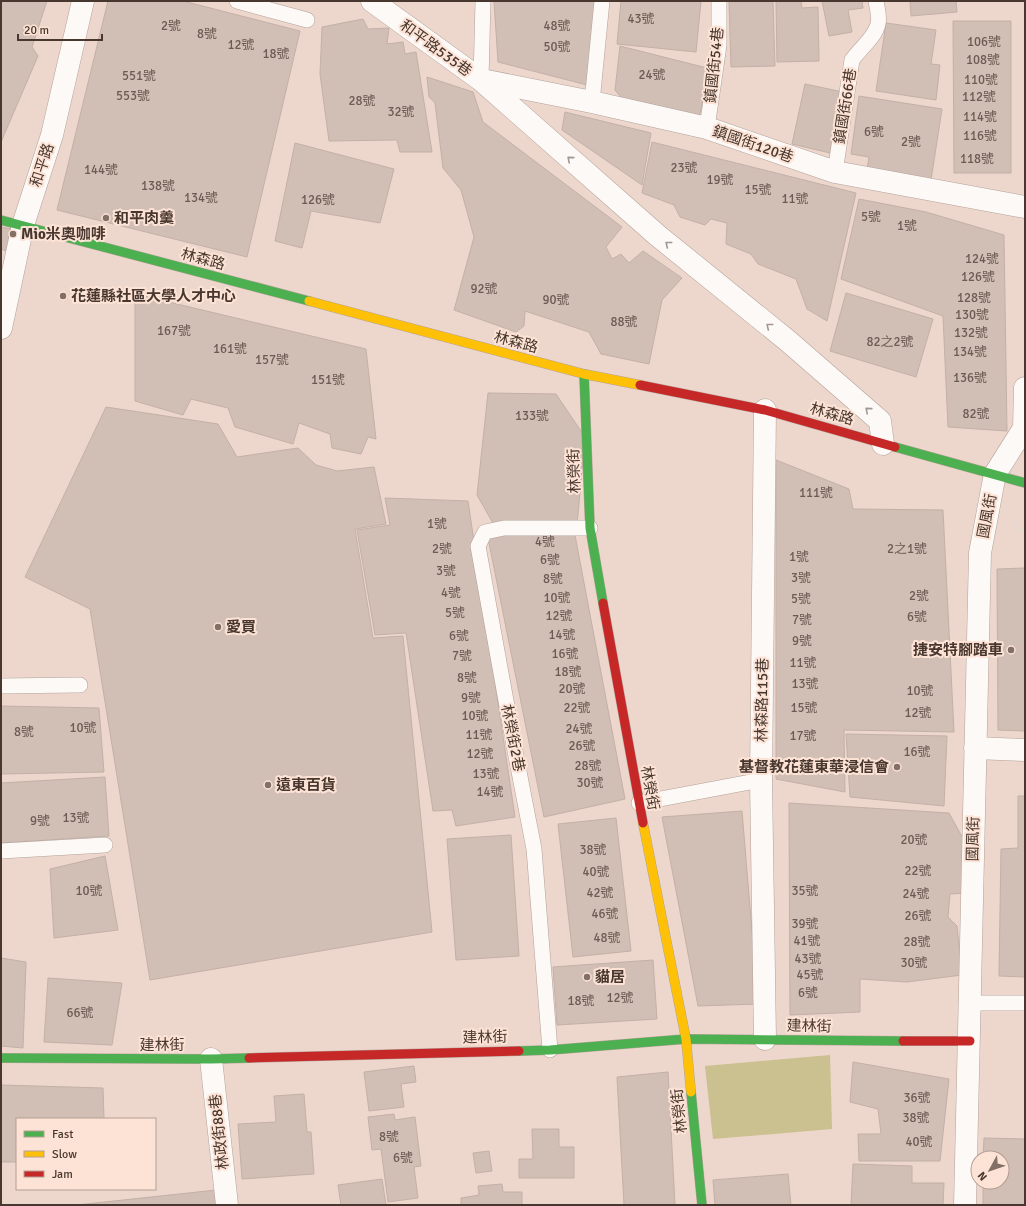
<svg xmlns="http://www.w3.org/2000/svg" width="1026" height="1206" viewBox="0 0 1026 1206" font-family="Signika,'Noto Sans TC',sans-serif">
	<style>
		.green { fill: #cbc08f }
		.building { fill: #d1beb5; stroke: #c3b0a7 }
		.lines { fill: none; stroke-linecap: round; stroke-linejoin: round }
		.lane-casing { stroke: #b3a299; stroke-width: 16 }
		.street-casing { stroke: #b3a299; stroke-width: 23 }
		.fast-casing { stroke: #b3a299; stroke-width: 10 }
		.slow-casing { stroke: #b3a299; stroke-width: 10 }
		.jam-casing { stroke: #b3a299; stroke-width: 10 }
		.path { stroke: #e0d9d5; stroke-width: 2.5; stroke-dasharray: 3 2; stroke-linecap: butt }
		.lane { stroke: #fcf9f7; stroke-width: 15 }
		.street { stroke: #fcf9f7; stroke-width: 22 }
		.fast { stroke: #4caf50; stroke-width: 9 }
		.slow { stroke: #ffc107; stroke-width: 9 }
		.jam { stroke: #c62828; stroke-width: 9 }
		.oneway { stroke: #a29892 }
		.poi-dot { fill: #826f65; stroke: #fde3d6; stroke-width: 1.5 }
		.labels { text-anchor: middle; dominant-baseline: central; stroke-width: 4; stroke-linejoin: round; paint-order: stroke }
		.number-label { font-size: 13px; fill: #6c5b52 }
		.street-label { font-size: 15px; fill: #48372e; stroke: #fde3d6 }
		.poi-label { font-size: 15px; font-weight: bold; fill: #48372e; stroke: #fde3d6; text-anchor: start }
	</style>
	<rect width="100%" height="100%" fill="#edd6cb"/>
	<path class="green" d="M830,1055L832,1129L713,1139L705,1066Z"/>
	<path class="building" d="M1,1H47L32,47L38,56L1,142Z
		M108,1H183L300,31L247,257L57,210Z
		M494,1H595L587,85L498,62Z
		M621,1H701L696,52L617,44Z
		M729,1H773L775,66L731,67Z
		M776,1H801L802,8L818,7L819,61L777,62Z
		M822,1H862L863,8L848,10L852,32L829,36Z
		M910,1H956L957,12L911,16Z
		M363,19L368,29L389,28L387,44L403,42L405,54L416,52L432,152H400L397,140L329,141L320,74L322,27Z
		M953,21H1011V173H954Z
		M886,23L936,30L931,64L940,65L936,100L876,91Z
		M620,46L711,69L699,117L628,106L615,90Z
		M427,77L473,92L483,122L622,227L606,247L612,259L621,254L629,263L643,251L682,278L662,300L649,364L601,354L589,332L525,311L524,326L516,332L454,310L474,237L461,190L443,168L435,103L429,97Z
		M805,84L843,92L830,153L792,144Z
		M859,96L942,109L931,180L867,170L869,157L851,154Z
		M565,112L651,133L642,185L562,130Z
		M652,142L856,193L827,321L807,309L796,279L758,264L751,254L726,244L727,223L711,219L705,225L680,217L674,205L642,193Z
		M295,143L394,169L380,223L311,211L302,248L275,241Z
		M859,199L926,212L1004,235L1007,431L948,427L943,316L841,279Z
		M1,227L17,230L13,253L1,249Z
		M846,293L933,319L916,377L830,351Z
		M135,294L366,349L376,439L368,437L361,454L332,448L330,434L299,423L293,444L235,427L228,408L191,399L183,415L135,401Z
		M488,393L556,394L585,437L577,525H494L477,495Z
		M106,407L218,424L237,457L298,448L316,465L337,471L374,467L386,524L355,529L373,638L403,636L432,932L150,980L90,609L25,577Z
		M776,460L849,489L853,509L943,510L954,732L844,730L845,792L776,779Z
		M385,498L468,501L515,817L456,826L452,810L433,811L406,633L375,635L357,530L390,525Z
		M574,530L625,799L544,817L487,533Z
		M1025,568V731L998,730L997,569Z
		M1,706L99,708L104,772L1,774Z
		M846,734L947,736L944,806L850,797Z
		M105,777L109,836L1,843V783Z
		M1018,796H1025V977L999,976L1001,849L1018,848Z
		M789,803L949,813L965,842L967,893L950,894L948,917L957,926L962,975L907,982L860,979V1012L790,1015Z
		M742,811L758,1004L698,1006L662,817Z
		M616,818L631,951L573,957L558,824Z
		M511,835L519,956L456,960L447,839Z
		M105,856L118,930L54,938L50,869Z
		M1,958L26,962L23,1048L1,1046Z
		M653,960L657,1019L557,1025L553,967Z
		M48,978L122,983L112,1045L44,1042Z
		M853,1062L949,1079L940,1161H859L858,1134H881L878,1109L850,1102Z
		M414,1066L416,1082L401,1084L404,1107L369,1111L364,1072Z
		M668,1072L675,1205H624L617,1077Z
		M1,1085L103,1088L104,1119H17V1162H1Z
		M304,1094L307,1132H311L314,1174L242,1179L238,1124L276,1122L274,1096Z
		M394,1114L395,1120L415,1117L421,1166L414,1167L418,1198L388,1202L381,1149L372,1150L368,1117Z
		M532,1129H559V1147H574V1178H519V1159H533Z
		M984,1138L1025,1139V1205H983V1182H1002V1158H983Z
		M489,1151L492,1171L476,1173L473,1153Z
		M853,1164L912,1166V1183H944L943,1205H851Z
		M788,1174L791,1205H715L713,1180Z
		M382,1179L386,1205H341L338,1185Z
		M502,1184L503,1192H522V1205H461V1198L479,1195L478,1186Z
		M216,1190L218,1205H77Z"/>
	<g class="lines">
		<g class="lane-casing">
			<path id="lane" d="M237,1L307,20
				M481,80L483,1
				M592,102L602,1
				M707,128L719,45V1
				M835,172L852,60C860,48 875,38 878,24C880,17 877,8 876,1
				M1,686L80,685
				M639,803L761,780
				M1,851L105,845
				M969,1003H1025
				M550,1050L534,849L516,756L478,546L485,532L504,528H590"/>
		</g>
		<g class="street-casing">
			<path id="street" d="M372,1L481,80L657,235L788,341L880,421L883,444
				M482,80L592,102L707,128L835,172L1025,207
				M1,328L23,225L52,135L83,1
				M975,748L1025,750
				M765,1039L761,780L765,410
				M211,1059L227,1205
				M965,1205L980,553L995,474L1024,428L1025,388"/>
		</g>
		<g class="fast-casing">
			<path id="fast" d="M1,220L309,301
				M584,374L590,528L603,603
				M895,447L1025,483
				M519,1051L550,1050L686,1039L903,1041
				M1,1058L211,1059L249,1058
				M691,1092L702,1205"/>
		</g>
		<g class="slow-casing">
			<path id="slow" d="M309,301L584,374L640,385
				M643,823L686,1039L691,1092"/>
		</g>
		<g class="jam-casing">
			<path id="jam" d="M640,385L765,410L895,447
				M603,603L643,823
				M903,1041H970
				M249,1058L519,1051"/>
		</g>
		<path class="path" d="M1012,522L1025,533"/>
		<use href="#lane" class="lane"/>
		<use href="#street" class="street"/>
		<use href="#fast" class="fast"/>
		<use href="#slow" class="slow"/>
		<use href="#jam" class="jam"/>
	</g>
	<defs><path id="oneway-chevron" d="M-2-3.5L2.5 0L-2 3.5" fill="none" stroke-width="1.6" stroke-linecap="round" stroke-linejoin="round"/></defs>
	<g class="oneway">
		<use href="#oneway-chevron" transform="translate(570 159) rotate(-139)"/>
		<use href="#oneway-chevron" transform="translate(668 244) rotate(-141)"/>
		<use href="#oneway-chevron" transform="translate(769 326) rotate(-141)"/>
		<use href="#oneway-chevron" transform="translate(868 410) rotate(-139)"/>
	</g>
	<g class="poi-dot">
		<circle cx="106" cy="218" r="4"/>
		<circle cx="13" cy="234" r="4"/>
		<circle cx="63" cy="296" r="4"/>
		<circle cx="218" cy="627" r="4"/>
		<circle cx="1011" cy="650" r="4"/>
		<circle cx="897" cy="767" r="4"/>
		<circle cx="268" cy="785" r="4"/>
		<circle cx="587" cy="977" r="4"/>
	</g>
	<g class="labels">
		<g class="number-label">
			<text x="641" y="19">43號</text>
			<text x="171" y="26">2號</text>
			<text x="557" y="26">48號</text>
			<text x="207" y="34">8號</text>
			<text x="984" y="42">106號</text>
			<text x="241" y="45">12號</text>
			<text x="557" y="47">50號</text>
			<text x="276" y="54">18號</text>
			<text x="983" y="60">108號</text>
			<text x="652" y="75">24號</text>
			<text x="139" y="76">551號</text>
			<text x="981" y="80">110號</text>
			<text x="133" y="96">553號</text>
			<text x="979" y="97">112號</text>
			<text x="362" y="101">28號</text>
			<text x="401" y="112">32號</text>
			<text x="980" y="117">114號</text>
			<text x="874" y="132">6號</text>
			<text x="980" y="136">116號</text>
			<text x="911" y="142">2號</text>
			<text x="977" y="159">118號</text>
			<text x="684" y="168">23號</text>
			<text x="101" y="170">144號</text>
			<text x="720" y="180">19號</text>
			<text x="158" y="186">138號</text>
			<text x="758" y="190">15號</text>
			<text x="201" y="198">134號</text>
			<text x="795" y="199">11號</text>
			<text x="318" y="200">126號</text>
			<text x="871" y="217">5號</text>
			<text x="907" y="226">1號</text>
			<text x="982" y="259">124號</text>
			<text x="978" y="277">126號</text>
			<text x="484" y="289">92號</text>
			<text x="974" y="298">128號</text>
			<text x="556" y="300">90號</text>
			<text x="972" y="315">130號</text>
			<text x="624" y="322">88號</text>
			<text x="174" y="331">167號</text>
			<text x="971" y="333">132號</text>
			<text x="890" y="342">82之2號</text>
			<text x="230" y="349">161號</text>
			<text x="970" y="352">134號</text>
			<text x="272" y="360">157號</text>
			<text x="970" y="378">136號</text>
			<text x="328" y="380">151號</text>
			<text x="976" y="414">82號</text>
			<text x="532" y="416">133號</text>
			<text x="816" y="493">111號</text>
			<text x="437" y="524">1號</text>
			<text x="545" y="542">4號</text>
			<text x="442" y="549">2號</text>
			<text x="907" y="549">2之1號</text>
			<text x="799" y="557">1號</text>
			<text x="550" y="560">6號</text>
			<text x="446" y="571">3號</text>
			<text x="801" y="578">3號</text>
			<text x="553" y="579">8號</text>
			<text x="451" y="593">4號</text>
			<text x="919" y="596">2號</text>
			<text x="557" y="598">10號</text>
			<text x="801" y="599">5號</text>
			<text x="455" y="613">5號</text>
			<text x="559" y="616">12號</text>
			<text x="917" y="617">6號</text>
			<text x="802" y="620">7號</text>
			<text x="562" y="635">14號</text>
			<text x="459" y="636">6號</text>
			<text x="802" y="641">9號</text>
			<text x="565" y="654">16號</text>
			<text x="462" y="656">7號</text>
			<text x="803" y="663">11號</text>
			<text x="568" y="672">18號</text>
			<text x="467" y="678">8號</text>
			<text x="805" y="684">13號</text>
			<text x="572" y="689">20號</text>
			<text x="920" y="691">10號</text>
			<text x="471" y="698">9號</text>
			<text x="577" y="708">22號</text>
			<text x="804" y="708">15號</text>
			<text x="918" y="713">12號</text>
			<text x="475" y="716">10號</text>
			<text x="83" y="728">10號</text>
			<text x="579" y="729">24號</text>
			<text x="24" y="732">8號</text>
			<text x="479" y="735">11號</text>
			<text x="803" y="736">17號</text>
			<text x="582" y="746">26號</text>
			<text x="917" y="752">16號</text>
			<text x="480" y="754">12號</text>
			<text x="588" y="766">28號</text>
			<text x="486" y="774">13號</text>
			<text x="590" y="783">30號</text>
			<text x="490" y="792">14號</text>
			<text x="76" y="818">13號</text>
			<text x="40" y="821">9號</text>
			<text x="914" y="840">20號</text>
			<text x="593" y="850">38號</text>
			<text x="918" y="871">22號</text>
			<text x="596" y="872">40號</text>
			<text x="89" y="891">10號</text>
			<text x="805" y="891">35號</text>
			<text x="600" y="893">42號</text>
			<text x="916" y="894">24號</text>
			<text x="605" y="914">46號</text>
			<text x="918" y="916">26號</text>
			<text x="805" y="924">39號</text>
			<text x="607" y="938">48號</text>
			<text x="807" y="941">41號</text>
			<text x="917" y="942">28號</text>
			<text x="808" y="959">43號</text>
			<text x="914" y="963">30號</text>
			<text x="810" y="975">45號</text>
			<text x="808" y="993">6號</text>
			<text x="620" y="998">12號</text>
			<text x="581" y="1001">18號</text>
			<text x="80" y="1013">66號</text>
			<text x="917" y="1098">36號</text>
			<text x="916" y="1118">38號</text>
			<text x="389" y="1137">8號</text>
			<text x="919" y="1142">40號</text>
			<text x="403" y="1158">6號</text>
		</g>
		<g class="street-label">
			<text transform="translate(436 48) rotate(36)">和平路535巷</text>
			<text transform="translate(714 65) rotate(-84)">鎮國街54巷</text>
			<text transform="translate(845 106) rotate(-81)">鎮國街66巷</text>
			<text transform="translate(753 144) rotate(19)">鎮國街120巷</text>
			<text transform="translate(42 165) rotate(-72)">和平路</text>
			<text transform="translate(203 259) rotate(15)">林森路</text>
			<text transform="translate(516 342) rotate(15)">林森路</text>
			<text transform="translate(832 414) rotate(16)">林森路</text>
			<text transform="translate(574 471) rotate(-92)">林榮街</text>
			<text transform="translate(987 516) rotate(-79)">國風街</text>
			<text transform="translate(762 700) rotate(-89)">林森路115巷</text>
			<text transform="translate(513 738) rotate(79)">林榮街2巷</text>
			<text transform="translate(650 788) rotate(80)">林榮街</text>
			<text transform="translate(973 839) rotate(-89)">國風街</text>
			<text transform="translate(809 1026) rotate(1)">建林街</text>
			<text transform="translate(485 1037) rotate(-1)">建林街</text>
			<text x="162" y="1045">建林街</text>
			<text transform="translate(679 1111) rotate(-96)">林榮街</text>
			<text transform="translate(219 1132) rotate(-96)">林政街88巷</text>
		</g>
		<g class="poi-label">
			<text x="114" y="218">和平肉羹</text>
			<text x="21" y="234">Mio米奧咖啡</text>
			<text x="71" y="296">花蓮縣社區大學人才中心</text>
			<text x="226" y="627">愛買</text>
			<text x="1003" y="650" text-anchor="end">捷安特腳踏車</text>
			<text x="889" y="767" text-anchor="end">基督教花蓮東華浸信會</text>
			<text x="276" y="785">遠東百貨</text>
			<text x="595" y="977">貓居</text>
		</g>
	</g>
	<rect width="1026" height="1206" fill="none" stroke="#48372e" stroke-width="4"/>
	<rect x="16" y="1118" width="140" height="72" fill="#fde3d6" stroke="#b59e93"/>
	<rect x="24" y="1131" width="20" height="6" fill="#4caf50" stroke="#b59e93"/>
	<text x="52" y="1138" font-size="12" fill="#48372e">Fast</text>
	<rect x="24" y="1151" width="20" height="6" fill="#ffc107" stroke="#b59e93"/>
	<text x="52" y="1158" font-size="12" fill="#48372e">Slow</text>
	<rect x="24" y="1171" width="20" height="6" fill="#c62828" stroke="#b59e93"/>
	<text x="52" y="1178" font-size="12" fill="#48372e">Jam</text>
	<g transform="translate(990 1170) rotate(230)"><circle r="19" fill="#fde3d6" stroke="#b59e93"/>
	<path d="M0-3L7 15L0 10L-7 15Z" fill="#826f65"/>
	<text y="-6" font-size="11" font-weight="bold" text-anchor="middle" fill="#48372e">N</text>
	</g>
	<path d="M18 34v6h84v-6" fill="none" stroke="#48372e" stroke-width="2"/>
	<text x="24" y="34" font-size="12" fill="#48372e" stroke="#fde3d6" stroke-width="3" paint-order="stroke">20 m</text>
</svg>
